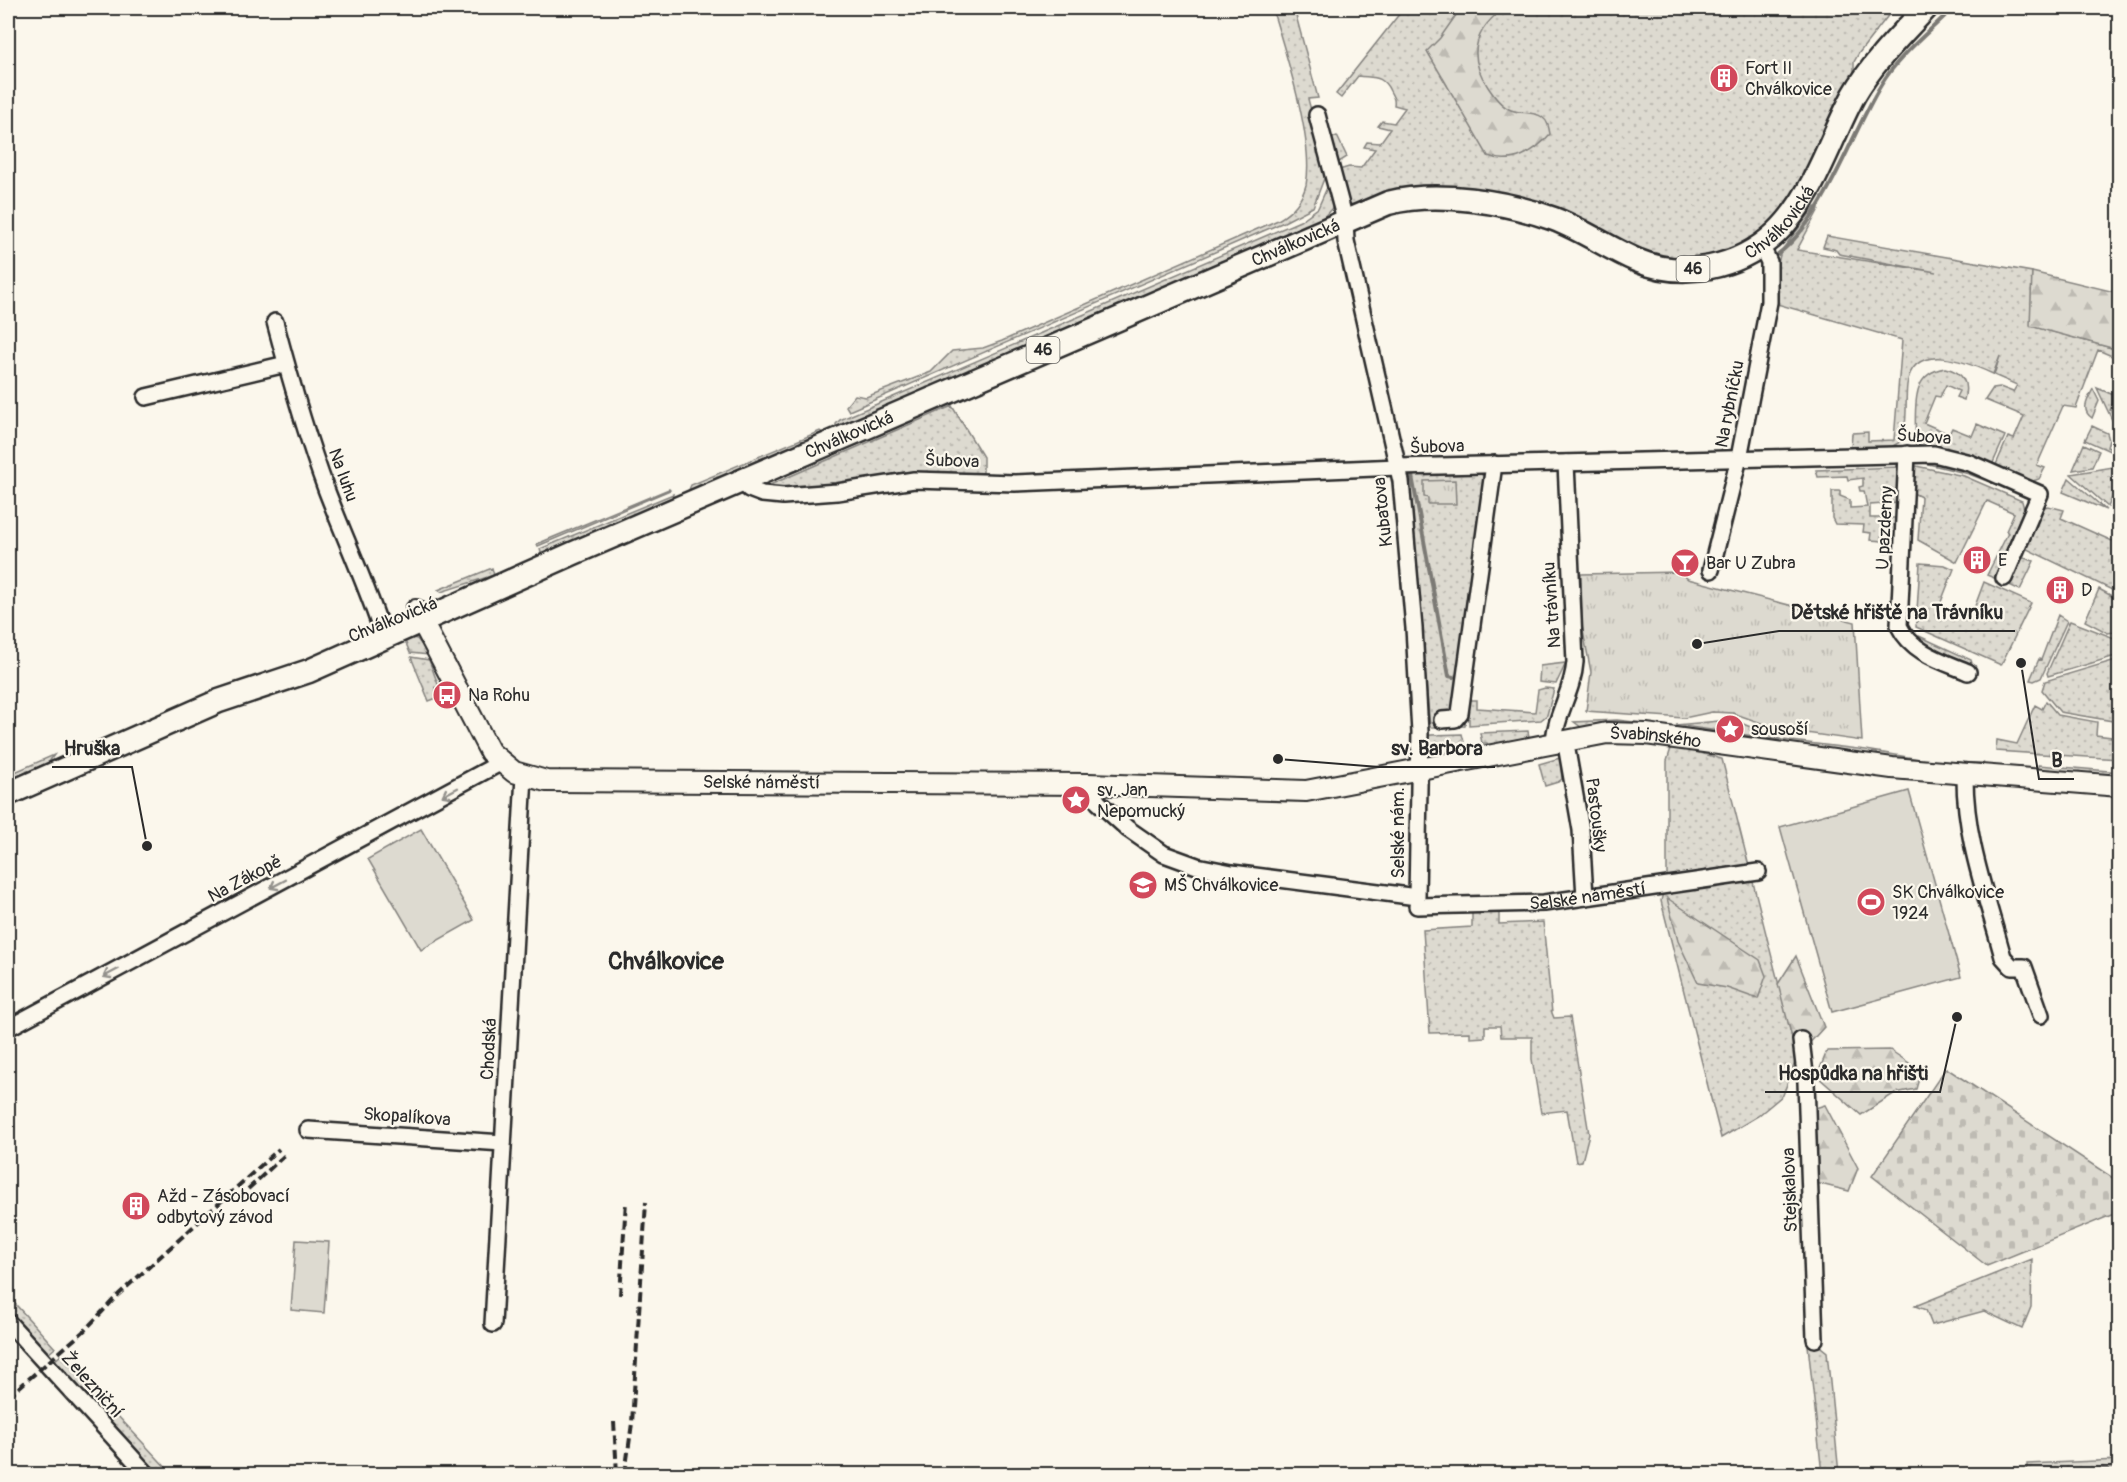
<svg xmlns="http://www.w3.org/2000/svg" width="2127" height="1482" viewBox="0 0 2127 1482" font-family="Pangolin,sans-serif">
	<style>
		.grass { fill: url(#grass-dots); stroke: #84827e; stroke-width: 1.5 }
		.forest { fill: url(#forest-firs); stroke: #84827e; stroke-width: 1.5 }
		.cemetery { fill: url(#cemetery-stones); stroke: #84827e; stroke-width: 1.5 }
		.park { fill: url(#park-tufts); stroke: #84827e; stroke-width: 1.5 }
		.pitch { fill: #dddad0; stroke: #84827e; stroke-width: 1.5 }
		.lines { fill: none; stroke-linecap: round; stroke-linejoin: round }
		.stream { stroke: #7b7a75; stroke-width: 4 }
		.street-casing { stroke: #2b2b2b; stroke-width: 20 }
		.secondary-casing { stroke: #2b2b2b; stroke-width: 24 }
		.primary-casing { stroke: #2b2b2b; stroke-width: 27 }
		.street { stroke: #fbf7ec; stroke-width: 15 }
		.secondary { stroke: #fbf7ec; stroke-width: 20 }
		.primary { stroke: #fbf7ec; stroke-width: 22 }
		.rail { stroke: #2b2b2b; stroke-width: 4; stroke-dasharray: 9 4.5; stroke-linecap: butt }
		.oneway { stroke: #93918c }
		.labels { text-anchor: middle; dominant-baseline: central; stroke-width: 4.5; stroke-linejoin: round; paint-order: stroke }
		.shield { fill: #fbf7ec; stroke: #696865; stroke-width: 1.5 }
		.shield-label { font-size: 16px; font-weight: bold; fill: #2b2b2b }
		.poi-label { font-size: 18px; fill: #2b2b2b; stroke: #fbf7ec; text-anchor: start }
		.street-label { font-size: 18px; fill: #2b2b2b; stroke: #fbf7ec }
		.district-label { font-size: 24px; font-weight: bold; fill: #2b2b2b; stroke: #fbf7ec }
		.leader { fill: none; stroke: #2b2b2b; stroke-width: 2 }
		.callout-dot { fill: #2b2b2b; stroke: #fbf7ec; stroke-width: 2 }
		.callout-label { font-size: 20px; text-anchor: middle; font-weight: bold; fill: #2b2b2b; stroke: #fbf7ec; stroke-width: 4.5; stroke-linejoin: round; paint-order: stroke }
	</style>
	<defs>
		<pattern id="grass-dots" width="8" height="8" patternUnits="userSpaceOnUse" patternTransform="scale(1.5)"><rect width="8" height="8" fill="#dddad0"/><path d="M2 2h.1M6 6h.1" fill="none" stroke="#bebbb3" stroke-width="1.8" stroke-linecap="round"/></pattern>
		<pattern id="forest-firs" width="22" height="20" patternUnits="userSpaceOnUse" patternTransform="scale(1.5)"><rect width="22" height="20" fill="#dddad0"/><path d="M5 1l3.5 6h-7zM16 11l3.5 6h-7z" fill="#bebbb3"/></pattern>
		<pattern id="cemetery-stones" width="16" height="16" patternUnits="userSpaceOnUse" patternTransform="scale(1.5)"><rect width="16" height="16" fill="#dddad0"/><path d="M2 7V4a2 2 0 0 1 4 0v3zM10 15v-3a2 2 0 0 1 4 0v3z" fill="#bebbb3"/></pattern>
		<pattern id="park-tufts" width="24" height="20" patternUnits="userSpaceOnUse" patternTransform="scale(1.5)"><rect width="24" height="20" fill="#dddad0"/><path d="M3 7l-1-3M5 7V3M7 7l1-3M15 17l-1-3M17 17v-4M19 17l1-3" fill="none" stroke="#bebbb3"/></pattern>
	</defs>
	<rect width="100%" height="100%" fill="#fbf7ec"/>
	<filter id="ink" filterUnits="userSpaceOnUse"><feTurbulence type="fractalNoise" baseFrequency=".0167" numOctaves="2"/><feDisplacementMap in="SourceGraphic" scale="12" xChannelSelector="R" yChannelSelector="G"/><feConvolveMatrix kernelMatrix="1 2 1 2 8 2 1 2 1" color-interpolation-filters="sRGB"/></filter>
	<g filter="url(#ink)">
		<path class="grass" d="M1272,8H1294L1318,98L1308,99L1327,171L1313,207L1284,222L849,411L846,406L855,395L866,397L931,372L952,351L983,348L1002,341L1278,220C1292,212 1302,201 1306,185C1315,142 1285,51 1272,8Z
			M1404,8H1894L1859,53L1854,62V78L1799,190L1773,222L1743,246L1693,261L1651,256L1548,210L1348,204L1339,170L1349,167L1361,168L1375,149L1364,147L1367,142L1380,143L1390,129L1378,126L1382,121L1394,123L1405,108L1394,105C1395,99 1393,97 1390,91C1383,75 1374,78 1358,76L1341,98L1336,94Z
			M1337,136L1347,157L1336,164L1330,139Z
			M1329,183L1332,208L1321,220L836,430V424L840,420L1300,221L1318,208Z
			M1815,207L1819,209L1797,250L1936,272L1839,254L1836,250L1823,247L1827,236L2032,272L2031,326L2119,350V359L2098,350L2076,408L2063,406L2037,465L2045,468L2039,479L2030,482L1995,467L2008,437L2014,439L2024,416L1985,400L1993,388L2000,387L2013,392L2017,385L1994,375L2000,356L1993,374C1969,363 1913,339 1907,385C1905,403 1908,424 1902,441L1889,448L1851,449L1852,433L1868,432V441L1894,440L1902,340L1777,304V267L1781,251Z
			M1945,368C1963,372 1969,382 1964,400L1956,397L1959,391L1946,385L1940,397L1935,396L1924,423L1949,434L1952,428L1972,436L1977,424L2005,436L1992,465L1917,444L1915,440C1917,410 1908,374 1945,368Z
			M2097,388L2116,396L2110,410L2119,414V427L2114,424Z
			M2093,389L2099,401L2092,418C2080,410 2088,399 2093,389Z
			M952,406L983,457V478L809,489L763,488Z
			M2092,426L2107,433L2109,440L2107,447L2117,451L2119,447V455L2085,440Z
			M820,431L826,435L688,492L691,485Z
			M2084,444L2099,451L2092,467L2073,470Z
			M1937,461L1963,467L2025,496L1969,474L1920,462Z
			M1916,466L1964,476L2022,501L2024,509L1994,578L1987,575L2008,533L2006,531L2014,513L1987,501L1957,562L1918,540L1921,497L1911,492Z
			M2119,466V481L2108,507L2071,474Z
			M1898,467V503L1870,505V518H1897L1896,551L1885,552L1884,541L1870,540L1871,533L1863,532L1864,525L1835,524L1832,518V491H1840V496L1850,500V508L1867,507L1864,491H1860L1859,487L1863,486V478L1848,480L1847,476L1818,477L1816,470Z
			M1416,471H1475L1486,477L1455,695L1451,712L1440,723H1462L1467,695L1465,726L1430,727L1408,488V479Z
			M2069,478L2106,510L2063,492Z
			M669,489L670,490L538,546L537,544Z
			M673,494L671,502L545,555L541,553L540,549Z
			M2048,506L2064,510L2061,518L2119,544V590H2112L2025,548L2023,543L2041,508Z
			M2024,558L2034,561L2020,590L2005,583L2019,559Z
			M1920,563L1945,565L1954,569L1939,607L1966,619L1972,614L1984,582L2031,603L2001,665L1916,627Z
			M492,568L494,575L441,592L438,590Z
			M2099,589L2119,600L2114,632L2108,633L2085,621Z
			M2058,615L2067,621L2041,678L2034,681L2030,680L2039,659L2041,660Z
			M2070,621L2117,639L2119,655L2048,676L2047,673Z
			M403,636L417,639L430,655L410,653Z
			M1919,636L1971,660L1973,667L1917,644L1916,638Z
			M411,657L429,660L439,687L435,688L438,695L442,696L429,701Z
			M2119,659V722L2060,712L2042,690L2045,681Z
			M1566,663L1556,684L1539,682L1540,666Z
			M1545,688L1554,689L1547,715L1541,720L1469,725V700H1477V708L1535,712L1538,690Z
			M2046,701L2058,715L2097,722L2096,735L2119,738V759L1996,751L1997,740L2017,744L2035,705L2042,709Z
			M1731,719L1782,740L1676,725L1719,721L1730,727L1733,724Z
			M1617,720L1866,750L1937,762L1983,763L1978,769L1879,761L1877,753L1873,752L1869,759L1581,727L1574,722Z
			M1528,731L1529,737L1488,745L1487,743H1482L1480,733Z
			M1462,734L1466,750L1437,754C1430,751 1428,744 1427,736L1431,735Z
			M1672,745L1722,759L1797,1057L1783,1095L1758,1116L1721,1138L1661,901L1667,876V761Z
			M54,755L49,762L8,781V775Z
			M1560,758L1562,779L1558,782L1545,786L1539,764Z
			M2038,765L2120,772L2119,774L2105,778L2037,774Z
			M1499,905V924L1543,922L1552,1013L1554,1018L1570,1017L1589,1134L1582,1161L1576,1162L1567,1110L1541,1113L1532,1059V1037H1501L1500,1026H1485V1037L1470,1038V1032L1430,1033L1423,930L1472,927V907Z
			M2032,1259L2031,1307L2022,1329L1984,1311L1932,1325L1926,1310L1915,1306Z
			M8,1296L55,1348L48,1354L8,1310Z
			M1807,1336L1827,1352L1839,1474H1822Z
			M61,1355L172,1474H159L54,1361Z
			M2119,1460V1468L2027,1473V1464Z"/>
		<path class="forest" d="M1461,8H1504C1474,30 1467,56 1488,87C1494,96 1501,106 1511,110C1520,114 1534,111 1542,117C1548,121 1549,128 1550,134C1535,152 1512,166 1488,156L1427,51L1440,38Z
			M2032,272L2119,293V350L2030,326Z
			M1667,898L1760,960L1766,976L1758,999L1727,988L1698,983L1678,941Z
			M1796,956L1824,1027L1797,1057L1778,984Z
			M1890,1050L1921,1071L1916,1089L1895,1093L1861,1115L1817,1076L1827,1051Z
			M1825,1105L1858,1168L1849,1191L1816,1183L1812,1109Z"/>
		<path class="cemetery" d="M1946,1068L2119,1182V1212L1987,1266L1872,1176Z"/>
		<path class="park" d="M1455,480L1456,504H1428V498L1424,497V481Z
			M1680,572L1688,579L1855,622L1862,741L1778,729L1733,713L1712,712L1684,718L1586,711L1591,672L1582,626L1581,574Z"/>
		<path class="pitch" d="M1909,791L1961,977L1832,1012L1780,827Z
			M421,829L474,920L421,950L368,859Z
			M296,1240L329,1242L324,1313L291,1310Z"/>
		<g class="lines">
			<path class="stream" d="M1778,254C1825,218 1850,136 1881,85C1898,56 1929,32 1953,8
				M1412,476L1449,676L1453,677"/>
			<g class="street-casing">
				<g id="street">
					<path d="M275,322C290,378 306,435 326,489C345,539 368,588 384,638"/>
					<path d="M146,397L286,364"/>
					<path d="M1907,454L1899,626C1912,653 1942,661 1968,672"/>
					<path d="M741,481L749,489L762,494L783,496L837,492L914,480L1015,483L1398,467L1934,454L1970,463L2040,494L2004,578"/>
					<path d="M1711,570L1739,458L1769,302V262L1761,245"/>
					<path d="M1442,720L1455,719L1460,713L1494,464"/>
					<path d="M1565,739L1581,830L1585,897"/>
					<path d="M1554,741C1556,713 1573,691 1575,662L1566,463"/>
					<path d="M1965,774C1964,837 1987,897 2003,957L2012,967H2024L2041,1015"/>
					<path d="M1088,784L1098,802L1128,829L1164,854L1197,866L1232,873L1417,897L1420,732L1414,628L1401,481L1346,241L1345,220L1317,115"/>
					<path id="s1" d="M1417,906L1544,903L1758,872"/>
					<path d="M8,1028L500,763"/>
					<path d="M1801,1040L1806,1082L1815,1339"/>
					<path d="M308,1130L503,1143"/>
					<path d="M8,1322L147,1474"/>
					<path d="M493,1324L524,776"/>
				</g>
			</g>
			<g class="secondary-casing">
				<g id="secondary">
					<path id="s2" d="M416,610L490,752L514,772L546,781L1088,784L1306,791L1607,733L1646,734L1892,768L2120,786"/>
				</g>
			</g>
			<g class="primary-casing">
				<g id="primary">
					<path id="s3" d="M8,794L219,701L309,671L574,553L1388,203C1437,190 1507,202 1554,219C1583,230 1608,248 1636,260C1683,280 1739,268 1776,233C1814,197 1829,141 1854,95C1873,62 1901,35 1926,8"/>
				</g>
			</g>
			<use href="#street" class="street"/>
			<use href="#secondary" class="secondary"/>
			<use href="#primary" class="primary"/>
			<path class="rail" d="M248,1189L285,1155
				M620,1295L626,1201
				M8,1397L85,1330L118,1295L279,1149
				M614,1422L617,1474
				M625,1474L632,1423L646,1202"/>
		</g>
		<defs><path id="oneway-shaft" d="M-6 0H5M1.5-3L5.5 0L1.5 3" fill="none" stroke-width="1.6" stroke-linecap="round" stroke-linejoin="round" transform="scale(1.5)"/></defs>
		<g class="oneway">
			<use href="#oneway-shaft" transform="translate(450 792) rotate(152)"/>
			<use href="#oneway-shaft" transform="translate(278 884) rotate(152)"/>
			<use href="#oneway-shaft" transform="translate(111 973) rotate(152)"/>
		</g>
	</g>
	<defs>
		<g id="building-disc" transform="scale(1.5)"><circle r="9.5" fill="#d1495b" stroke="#fbf7ec"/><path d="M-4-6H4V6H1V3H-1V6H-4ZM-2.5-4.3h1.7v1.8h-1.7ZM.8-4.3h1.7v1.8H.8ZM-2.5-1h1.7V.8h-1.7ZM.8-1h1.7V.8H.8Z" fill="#fff"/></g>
		<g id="bar-disc" transform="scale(1.5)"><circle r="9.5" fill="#d1495b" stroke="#fbf7ec"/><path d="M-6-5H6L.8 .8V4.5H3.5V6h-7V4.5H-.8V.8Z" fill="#fff"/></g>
		<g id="bus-disc" transform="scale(1.5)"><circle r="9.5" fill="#d1495b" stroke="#fbf7ec"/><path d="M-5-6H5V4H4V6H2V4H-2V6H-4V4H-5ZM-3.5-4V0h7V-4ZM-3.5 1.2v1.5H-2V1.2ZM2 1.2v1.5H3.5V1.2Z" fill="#fff"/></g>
		<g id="sight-disc" transform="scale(1.5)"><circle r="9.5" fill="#d1495b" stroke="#fbf7ec"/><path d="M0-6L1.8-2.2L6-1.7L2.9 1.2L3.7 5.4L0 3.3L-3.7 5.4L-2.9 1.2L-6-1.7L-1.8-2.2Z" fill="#fff"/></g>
		<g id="school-disc" transform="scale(1.5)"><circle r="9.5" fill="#d1495b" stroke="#fbf7ec"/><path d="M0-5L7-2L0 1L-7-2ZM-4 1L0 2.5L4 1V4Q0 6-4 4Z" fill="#fff"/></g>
		<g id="stadium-disc" transform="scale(1.5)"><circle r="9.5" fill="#d1495b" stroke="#fbf7ec"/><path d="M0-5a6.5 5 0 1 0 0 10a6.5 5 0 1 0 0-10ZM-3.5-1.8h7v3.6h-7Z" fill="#fff"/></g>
	</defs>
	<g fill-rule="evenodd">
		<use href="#building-disc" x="1724" y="78"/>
		<use href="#building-disc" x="1977" y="560"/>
		<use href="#bar-disc" x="1685" y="563"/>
		<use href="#building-disc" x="2060" y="590"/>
		<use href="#bus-disc" x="447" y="695"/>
		<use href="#sight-disc" x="1730" y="729"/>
		<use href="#sight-disc" x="1076" y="800"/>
		<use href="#school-disc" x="1143" y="885"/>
		<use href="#stadium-disc" x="1871" y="902"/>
		<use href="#building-disc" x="136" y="1206"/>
	</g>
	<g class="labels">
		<g class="shield">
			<rect x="1676.5" y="256" width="33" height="26" rx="4.5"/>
			<rect x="1026.5" y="337" width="33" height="26" rx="4.5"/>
		</g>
		<g class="shield-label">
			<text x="1693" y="269">46</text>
			<text x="1043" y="350">46</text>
		</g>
		<g class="poi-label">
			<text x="1745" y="68">Fort II<tspan x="1745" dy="21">Chválkovice</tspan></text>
			<text x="1998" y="560">E</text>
			<text x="1706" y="563">Bar U Zubra</text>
			<text x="2081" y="590">D</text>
			<text x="468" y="695">Na Rohu</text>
			<text x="1751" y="729">sousoší</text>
			<text x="1097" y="790">sv. Jan<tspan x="1097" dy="21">Nepomucký</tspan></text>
			<text x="1164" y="885">MŠ Chválkovice</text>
			<text x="1892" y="892">SK Chválkovice<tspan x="1892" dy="21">1924</tspan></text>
			<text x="157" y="1196">Ažd - Zásobovací<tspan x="157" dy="21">odbytový závod</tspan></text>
		</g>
		<g class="street-label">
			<text stroke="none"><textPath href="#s3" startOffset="1923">Chválkovická</textPath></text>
			<text stroke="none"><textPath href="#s3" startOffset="1401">Chválkovická</textPath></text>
			<text transform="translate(1730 404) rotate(-79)">Na rybníčku</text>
			<text stroke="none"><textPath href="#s3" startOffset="915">Chválkovická</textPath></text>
			<text transform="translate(1924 437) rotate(4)">Šubova</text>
			<text transform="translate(1437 447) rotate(-2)">Šubova</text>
			<text transform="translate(952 461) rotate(2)">Šubova</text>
			<text transform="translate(343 475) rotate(70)">Na luhu</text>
			<text transform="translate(1383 512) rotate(-96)">Kubatova</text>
			<text transform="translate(1885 528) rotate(-87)">U pazderny</text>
			<text transform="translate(1552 605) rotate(-94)">Na trávníku</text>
			<text transform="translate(393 620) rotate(-22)">Chválkovická</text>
			<text stroke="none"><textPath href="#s2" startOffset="1340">Švabinského</textPath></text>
			<text stroke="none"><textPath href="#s2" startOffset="440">Selské náměstí</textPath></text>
			<text transform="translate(1596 815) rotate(83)">Pastoušky</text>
			<text transform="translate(1398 833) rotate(-90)">Selské nám.</text>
			<text transform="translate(245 879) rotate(-28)">Na Zákopě</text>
			<text stroke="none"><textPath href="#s1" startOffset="171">Selské náměstí</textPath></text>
			<text transform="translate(489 1049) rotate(-87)">Chodská</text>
			<text transform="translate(407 1117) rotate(4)">Skopalíkova</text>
			<text transform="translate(1790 1190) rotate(-92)">Stejskalova</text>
			<text transform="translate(92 1385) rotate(48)">Železniční</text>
		</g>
		<g class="district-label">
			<text x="666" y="961">Chválkovice</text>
		</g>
	</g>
	<path class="leader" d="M1697 644L1779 631H2015M147 846L132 767H52M1278 759L1379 767H1495M2021 663L2039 779H2074M1957 1017L1940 1092H1765"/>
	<g class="callout-dot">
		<circle cx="1697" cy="644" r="6"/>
		<circle cx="147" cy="846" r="6"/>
		<circle cx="1278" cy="759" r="6"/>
		<circle cx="2021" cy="663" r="6"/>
		<circle cx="1957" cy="1017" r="6"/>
	</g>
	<g class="callout-label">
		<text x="1897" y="619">Dětské hřiště na Trávníku</text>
		<text x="92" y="755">Hruška</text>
		<text x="1437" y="755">sv. Barbora</text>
		<text x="2057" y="767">B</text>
		<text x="1853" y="1080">Hospůdka na hřišti</text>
	</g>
	<rect width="2127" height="1482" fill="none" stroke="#fbf7ec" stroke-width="30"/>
	<rect x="15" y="15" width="2097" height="1452" fill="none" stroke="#2b2b2b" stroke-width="2" filter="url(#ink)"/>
</svg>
